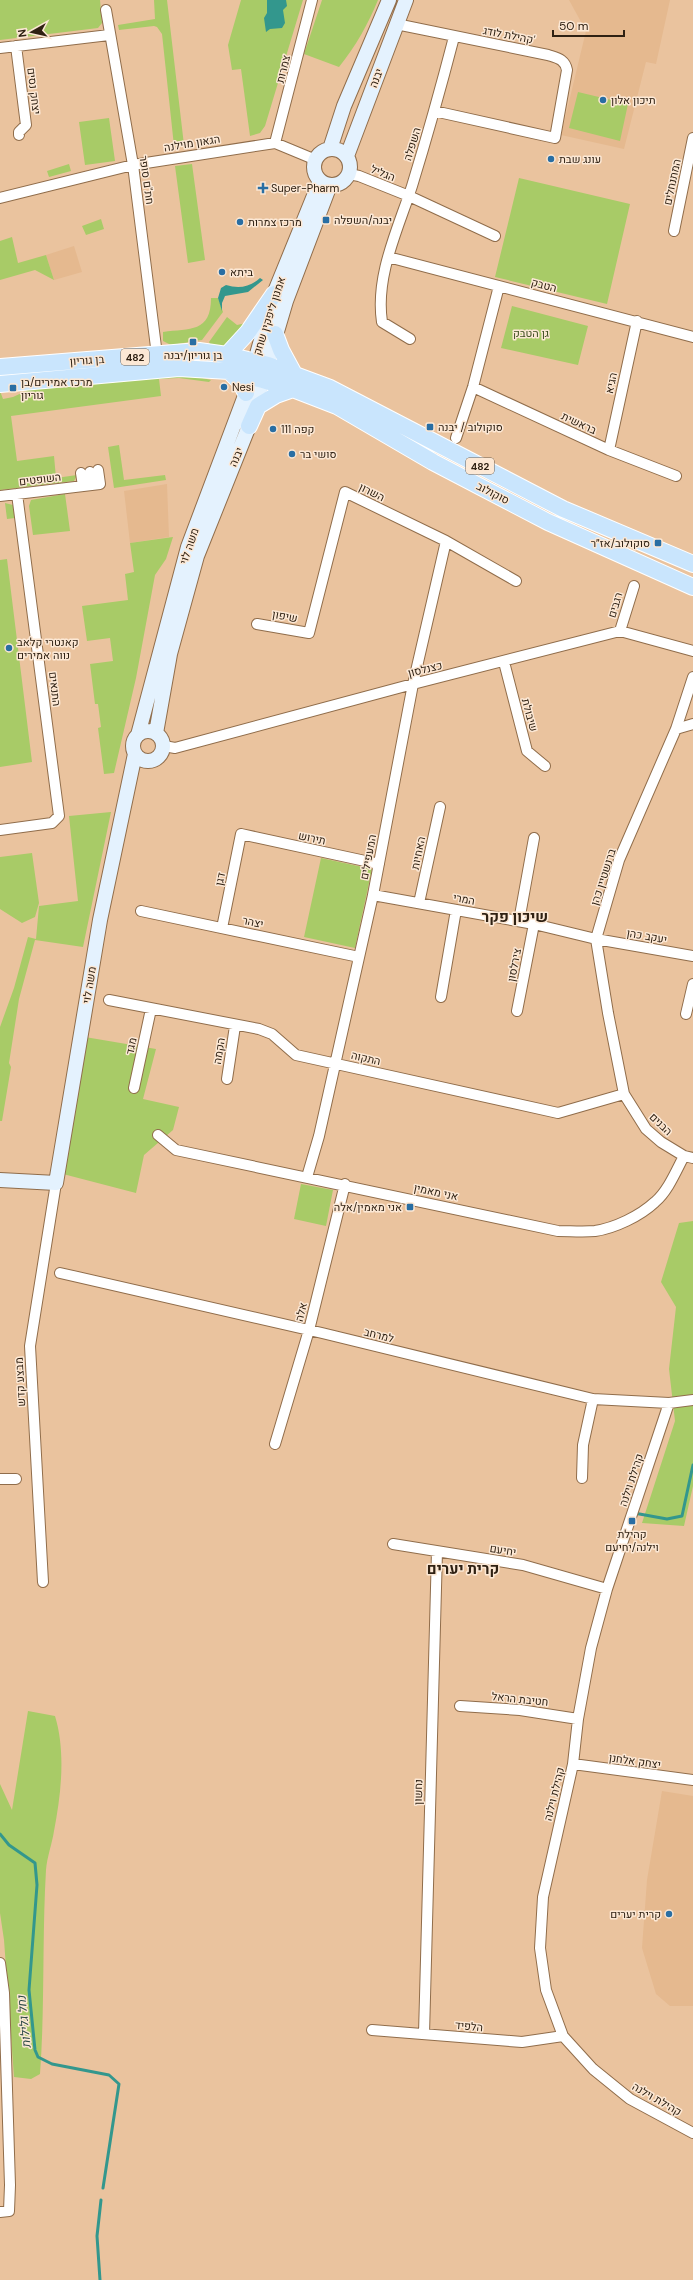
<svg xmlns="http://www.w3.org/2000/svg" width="693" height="2280" viewBox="0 0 693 2280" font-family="'DM Sans',Heebo,sans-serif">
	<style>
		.built { fill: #e5b98f }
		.green { fill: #a8cb67 }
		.water { fill: #33978d }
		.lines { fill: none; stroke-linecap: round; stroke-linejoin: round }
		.stream { stroke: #33978d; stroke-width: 3 }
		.street-casing { stroke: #906d4b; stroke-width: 12 }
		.secondary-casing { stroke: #906d4b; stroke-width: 16 }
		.primary-casing { stroke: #fff; stroke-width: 18 }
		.street { stroke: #fff; stroke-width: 10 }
		.secondary { stroke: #e4f2fe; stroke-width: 14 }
		.primary { stroke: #c9e5fd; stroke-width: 16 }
		.poi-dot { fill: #296ea3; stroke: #fce8d5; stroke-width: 1.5 }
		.labels { text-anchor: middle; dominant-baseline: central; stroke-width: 3; stroke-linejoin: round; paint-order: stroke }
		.shield { fill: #fce8d5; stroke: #6c5d4d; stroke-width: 1 }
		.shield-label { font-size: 10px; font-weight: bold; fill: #2f2113 }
		.street-label { font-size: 11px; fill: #2f2113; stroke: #fce8d5 }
		.poi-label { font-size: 11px; fill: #2f2113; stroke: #fce8d5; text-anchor: start }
		.park-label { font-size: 11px; fill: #3e4e1f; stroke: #fce8d5 }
		.water-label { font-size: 12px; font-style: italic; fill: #294743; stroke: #fce8d5 }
		.district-label { font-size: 15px; font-weight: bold; fill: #2f2113; stroke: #fce8d5 }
	</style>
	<rect width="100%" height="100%" fill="#eac39e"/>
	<path class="built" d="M569,0H670L656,64L646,62L624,149L561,135L586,31Z
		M74,246L82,272L54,280L46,255Z
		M167,484L169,537L130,543L124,491Z
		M662,1791L693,1796V2006H670L656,1994L642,1948L647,1880Z"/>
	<path class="green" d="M0,0H100L102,23L98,28L0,40Z
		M154,0H167L184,145L174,146L162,34L157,27L154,26L119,30L118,25L155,19Z
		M241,0H303L265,126L260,133L250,136L241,69L232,70L228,45Z
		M322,0H378C368,24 356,46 339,67L304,54Z
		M578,92L628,104L620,141L569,128Z
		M109,118L115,161L85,165L79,122Z
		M69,164L71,171L49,177L47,171Z
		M192,164L205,260L188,263L175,166Z
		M519,178L630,204L607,304L495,277Z
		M101,219L104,229L86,235L82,226Z
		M12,237L18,263L46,255L54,280L35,270L0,280V241Z
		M211,298H218L223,312L202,340L171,345L163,341V332C190,328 211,333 211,298Z
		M512,306L588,326L578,365L501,348Z
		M227,317L237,325L246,323L227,348L210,344L209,342Z
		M164,375L198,377L211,380L209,382L179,378L159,379L161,396L11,416L17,461L54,456L56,478L77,475L74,481L0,490V391L3,399L13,397L28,390Z
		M119,445L124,480L165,475L166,480L114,488L108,447Z
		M65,494L70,531L33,535L29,506L31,500Z
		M5,503L13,505L15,518L7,519Z
		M173,537L166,559L155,575L136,678L114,773L104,774L98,728L101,727L98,704H95L90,664L113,661L110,638L87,641L82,606L128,600L125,574L134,572L130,543Z
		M7,559L32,762L0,767V560Z
		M111,812L83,947L35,940L19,999L9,1063L11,1067L2,1121H0V1027L14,988L28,937L36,939L39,906L78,901L69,816Z
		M32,853L39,903L35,917L22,923L0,909V857Z
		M321,858L372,869L355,948L304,937Z
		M85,1037L156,1049L143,1099L179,1107L173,1130L144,1155L136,1193L63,1174Z
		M301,1184L333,1190L326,1226L294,1219Z
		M693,1221V1486L684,1526L642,1523L675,1421L669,1369L676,1307L661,1282L679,1223Z
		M28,1711L55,1716C66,1752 61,1795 54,1831C52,1844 47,1857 46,1870C42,1938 45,2006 40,2074L31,2079L14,2077L4,1940L0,1913V1784L12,1810Z"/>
	<path class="water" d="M267,0H286L287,6L283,10L285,23L282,28L270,29L266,32L264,18L267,13Z
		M260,278L263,280L248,292L225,296L222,303V311L218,298L221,288L226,285C239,289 250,287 260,278Z"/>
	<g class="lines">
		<path class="stream" d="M634,1513L667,1519L682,1516L693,1465
			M0,1834L9,1845L35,1863L37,1885L29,1990L35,2050L38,2057L52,2064L109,2075L119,2084L103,2188
			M100,2280L97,2236L101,2200"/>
		<g class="street-casing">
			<path id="street" d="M106,10L133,165L157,355
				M396,24L548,55C557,58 565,59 567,70L555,138L434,111
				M16,46L26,125L19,132V135
				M0,48L109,35
				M275,143L312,0
				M349,174L359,176L409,196L495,236
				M0,198L133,165L275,143L316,160
				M674,231L693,138
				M388,257L693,337
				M410,339L382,322C375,276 398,229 412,186C427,137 441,87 454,37
				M473,387L609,450L676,476
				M456,438L473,387L499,286
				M609,450L637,321
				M90,472L92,485
				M81,473L83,486
				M0,496L100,484L98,470
				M257,624L309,633L345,492L446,541L516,581
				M620,631L634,586
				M504,662L527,751L545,766
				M693,677L676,729L619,860L596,939L608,1013L624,1094L646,1129L661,1142L684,1156L693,1158
				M676,729L693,724
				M164,746L175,748L413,684L620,631L693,651
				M0,830L52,823L59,816L17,494
				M373,895L534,924L596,939L693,956
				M419,903L440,807
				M141,911L359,957
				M519,921L534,838
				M222,928L241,834L379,864
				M441,997L456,910
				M109,1000L259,1029L272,1034L296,1055L558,1113L624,1094
				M517,1011L534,924
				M686,1014L693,984
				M227,1079L235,1026
				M134,1088L151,1009
				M158,1135L176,1150L558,1231C570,1231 583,1232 595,1231C615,1228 640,1216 655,1202C668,1191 676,1171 684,1156
				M307,1177L319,1136L373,895L413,684L446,541
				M60,1273L322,1333L593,1399L669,1403L693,1400
				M669,1403L607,1589L591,1648L578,1719L573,1764L543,1897L540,1948L546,1990L563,2036L593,2069L630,2099L693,2133
				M275,1444L309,1330L345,1184
				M582,1478L583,1445L593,1399
				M0,1479H16
				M393,1544L523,1565L607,1589
				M43,1582L30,1346L56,1183
				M460,1706L520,1710L578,1719
				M573,1764L693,1780
				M0,1963L4,1993L10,2185L9,2211L0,2212
				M372,2030L522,2042L563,2036
				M424,2034L437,1551"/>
		</g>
		<g class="secondary-casing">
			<path id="secondary" d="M330,149L344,106L389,0
				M314 167a18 18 0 1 1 36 0a18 18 0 1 1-36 0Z
				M347,156L406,0
				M133 746a15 15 0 1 1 30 0a15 15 0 1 1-30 0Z
				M156,733L170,654L197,556L249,426L286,301L330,185
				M138,735L188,547L246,393L274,294L320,181
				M0,1180L56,1183L100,920L135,754"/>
		</g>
		<g class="primary-casing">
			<path id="primary" d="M275,334L281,350L294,374
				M227,355L248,332L274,294
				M0,367L199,351L227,355L268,365L330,388L563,509L693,564
				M229,371L240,382L246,393
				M0,384L179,368L229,371L263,380L293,389L337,406L433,462L548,522L693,587
				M249,426L258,406L276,395L293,389"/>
		</g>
		<use href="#street" class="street"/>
		<use href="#secondary" class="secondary"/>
		<use href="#primary" class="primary"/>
	</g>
	<g class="poi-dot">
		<circle cx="603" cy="100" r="4"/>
		<circle cx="551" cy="159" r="4"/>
		<path d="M261 182h4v4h4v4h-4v4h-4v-4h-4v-4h4z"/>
		<rect x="322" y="216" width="8" height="8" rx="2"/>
		<circle cx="240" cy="222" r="4"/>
		<circle cx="222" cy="272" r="4"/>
		<rect x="189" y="338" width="8" height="8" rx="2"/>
		<circle cx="224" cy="387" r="4"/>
		<rect x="9" y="384" width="8" height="8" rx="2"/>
		<rect x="426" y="423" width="8" height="8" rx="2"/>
		<circle cx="273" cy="429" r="4"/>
		<circle cx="292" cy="454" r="4"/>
		<rect x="654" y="539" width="8" height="8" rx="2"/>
		<circle cx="9" cy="648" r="4"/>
		<rect x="406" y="1203" width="8" height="8" rx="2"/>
		<rect x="628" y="1517" width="8" height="8" rx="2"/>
		<circle cx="669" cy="1914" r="4"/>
	</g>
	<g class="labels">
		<g class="shield">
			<rect x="121" y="349" width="28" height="16" rx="3"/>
			<rect x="466" y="458" width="28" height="16" rx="3"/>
		</g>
		<g class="shield-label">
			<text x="135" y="357">482</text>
			<text x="480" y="466">482</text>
		</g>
		<g class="street-label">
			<text transform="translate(509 35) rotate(11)">קהילת לודג'</text>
			<text transform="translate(283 69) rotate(-76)">צמרות</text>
			<text transform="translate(376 78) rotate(-69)">יבנה</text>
			<text transform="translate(34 91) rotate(83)">יצחק נסים</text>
			<text transform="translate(192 143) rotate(-9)">הגאון מוילנה</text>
			<text transform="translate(412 144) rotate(-73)">השפלה</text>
			<text transform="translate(383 173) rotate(22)">הגליל</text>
			<text transform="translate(147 180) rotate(82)">חת"ם סופר</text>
			<text transform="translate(672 182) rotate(-78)">המתנחלים</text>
			<text transform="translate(544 285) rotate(15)">הטבק</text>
			<text transform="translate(269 316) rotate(-72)">אמנון ליפקין שחק</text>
			<text transform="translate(87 360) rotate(-4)">בן גוריון</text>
			<text transform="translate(611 383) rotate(-78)">הגיא</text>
			<text transform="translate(579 423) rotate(25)">בראשית</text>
			<text transform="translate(236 457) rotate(-67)">יבנה</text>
			<text transform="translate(40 479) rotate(-7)">השופטים</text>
			<text transform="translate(372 492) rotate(26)">השרון</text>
			<text transform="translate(493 493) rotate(27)">סוקולוב</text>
			<text transform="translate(189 546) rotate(-71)">משה לוי</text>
			<text transform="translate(615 605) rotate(-73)">רגבים</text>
			<text transform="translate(285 616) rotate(10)">שיפון</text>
			<text transform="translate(425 669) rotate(-14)">כצנלסון</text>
			<text transform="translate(55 689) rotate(83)">התנאים</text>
			<text transform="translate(530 715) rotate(75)">שיבולת</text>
			<text transform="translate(312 838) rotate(12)">תירוש</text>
			<text transform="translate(418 853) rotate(-78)">האחיות</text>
			<text transform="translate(368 857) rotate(-79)">המעפילים</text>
			<text transform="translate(603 877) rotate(-72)">ברנשטיין כהן</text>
			<text transform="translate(220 879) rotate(-78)">דגן</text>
			<text transform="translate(464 899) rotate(10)">המרי</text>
			<text transform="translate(253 922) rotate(12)">יצהר</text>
			<text transform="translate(647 936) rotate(10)">יעקב כהן</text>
			<text transform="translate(514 965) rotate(-79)">צירלסון</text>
			<text transform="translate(89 985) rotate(-81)">משה לוי</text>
			<text transform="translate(131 1046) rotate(-78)">מגד</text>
			<text transform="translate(219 1051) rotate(-81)">הקמה</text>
			<text transform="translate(366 1058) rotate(13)">התקוה</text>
			<text transform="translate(661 1124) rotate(44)">הבנים</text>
			<text transform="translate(436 1192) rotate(12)">אני מאמין</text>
			<text transform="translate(301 1312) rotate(-76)">אלה</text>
			<text transform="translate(379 1335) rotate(14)">למרחב</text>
			<text transform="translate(20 1382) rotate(-93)">מבצע קדש</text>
			<text transform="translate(631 1480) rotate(-72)">קהילת וילנה</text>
			<text transform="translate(503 1550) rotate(9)">יחיעם</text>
			<text transform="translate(520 1699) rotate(6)">חטיבת הראל</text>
			<text transform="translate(635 1761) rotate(8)">יצחק אלחנן</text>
			<text transform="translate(418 1792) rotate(-89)">נחשון</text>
			<text transform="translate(554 1794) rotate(-76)">קהילת וילנה</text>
			<text transform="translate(469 2026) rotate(5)">הלפיד</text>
			<text transform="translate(657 2099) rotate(30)">קהילת וילנה</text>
		</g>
		<g class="poi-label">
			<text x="611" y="100">תיכון אלון</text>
			<text x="559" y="159">עונג שבת</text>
			<text x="271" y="188">Super-Pharm</text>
			<text x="334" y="220">יבנה/השפלה</text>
			<text x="248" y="222">מרכז צמרות</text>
			<text x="230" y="272">ביתא</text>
			<text x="193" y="355" text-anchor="middle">בן גוריון/יבנה</text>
			<text x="21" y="382">מרכז אמירים/בן<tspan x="21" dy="13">גוריון</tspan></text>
			<text x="232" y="387">Nesi</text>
			<text x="438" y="427">סוקולוב / יבנה</text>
			<text x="281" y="429">קפה 111</text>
			<text x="300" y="454">סושי בר</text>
			<text x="650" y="543" text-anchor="end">סוקולוב/אז״ר</text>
			<text x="17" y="642">קאנטרי קלאב<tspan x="17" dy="13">נווה אמירים</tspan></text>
			<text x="402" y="1207" text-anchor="end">אני מאמין/אלה</text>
			<text x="632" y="1534" text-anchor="middle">קהילת<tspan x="632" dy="13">וילנה/יחיעם</tspan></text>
			<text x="661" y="1914" text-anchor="end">קרית יערים</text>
		</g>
		<g class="park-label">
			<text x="531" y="333">גן הטבק</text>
		</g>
		<g class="water-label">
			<text transform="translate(24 2022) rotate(-96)">נחל גלילות</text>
		</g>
		<g class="district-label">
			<text x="515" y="917">שיכון פקר</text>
			<text x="463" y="1569">קרית יערים</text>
		</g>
	</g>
	<g transform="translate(32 32) rotate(262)" stroke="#fce8d5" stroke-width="3" paint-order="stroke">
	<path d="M0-3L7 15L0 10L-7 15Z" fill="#2f2113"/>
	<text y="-6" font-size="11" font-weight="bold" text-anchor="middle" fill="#2f2113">N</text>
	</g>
	<path d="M553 30v6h71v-6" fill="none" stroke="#2f2113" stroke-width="2"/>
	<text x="559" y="30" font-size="12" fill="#2f2113" stroke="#fce8d5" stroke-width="3" paint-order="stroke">50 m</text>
</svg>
